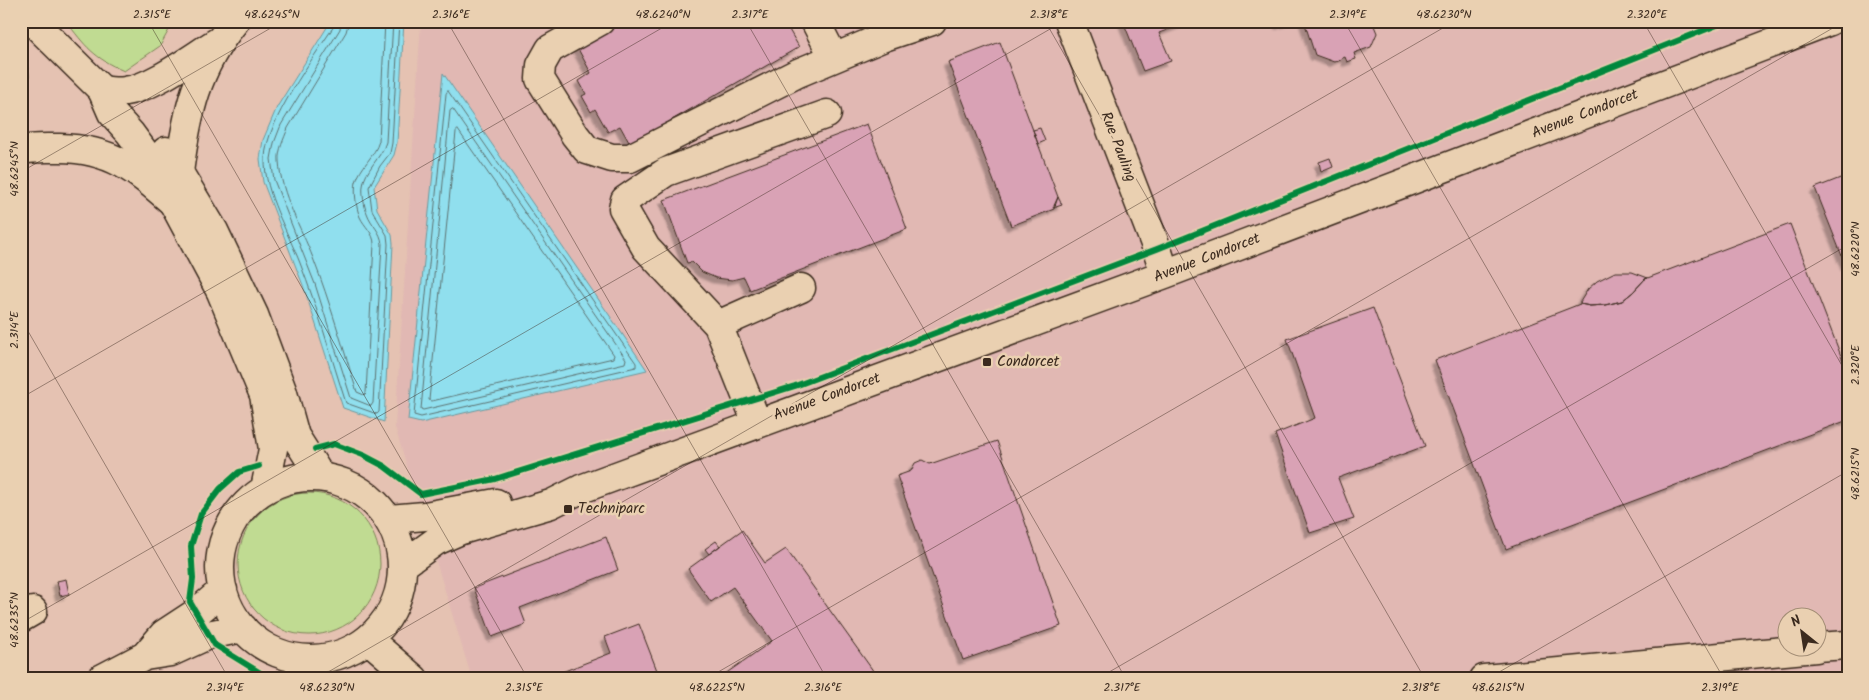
<svg xmlns="http://www.w3.org/2000/svg" width="1869" height="700" viewBox="0 0 1869 700" font-family="Kalam,sans-serif">
	<style>
		.built { fill: #e1b8b3; fill-rule: evenodd }
		.green { fill: #c0db92; stroke: #7e8258 }
		.water { fill: #90dfee; stroke: #6e979b }
		.lines { fill: none; stroke-linecap: round; stroke-linejoin: round }
		.shore { stroke: #5d7271; stroke-width: 1 }
		.building { fill: #d9a2b5; stroke: #3b2a1e; filter: url(#shadow) }
		.minor-casing { stroke: #3b2a1e; stroke-width: 31 }
		.highway-casing { stroke: #3b2a1e; stroke-width: 31 }
		.minor { stroke: #ead0b1; stroke-width: 28 }
		.highway { stroke: #ead0b1; stroke-width: 28 }
		.cycleway-casing { stroke: #ead0b1; stroke-width: 9 }
		.cycleway { stroke: #00873e; stroke-width: 6 }
		.ticks { fill: none; stroke: #3b2a1e; stroke-width: 1; stroke-opacity: 0.45 }
		.poi-dot { fill: #3b2a1e; stroke: #ead0b1; stroke-width: 2 }
		.labels { text-anchor: middle; dominant-baseline: central; stroke-width: 5; stroke-linejoin: round; paint-order: stroke }
		.street-label { font-size: 15px; fill: #3b2a1e; stroke: #ead0b1 }
		.poi-label { font-size: 15px; fill: #3b2a1e; stroke: #ead0b1; text-anchor: start }
		.neatline { fill: none; stroke: #3b2a1e; stroke-width: 2 }
		.ticks-label { font-size: 12px; text-anchor: middle; fill: #3b2a1e }
	</style>
	<defs>
		<filter id="shadow"><feDropShadow dx="-4.5" dy="4.5" stdDeviation="1" flood-color="#0004"/></filter>
	</defs>
	<rect width="100%" height="100%" fill="#e5c2b2"/>
	<filter id="ink" filterUnits="userSpaceOnUse"><feTurbulence type="fractalNoise" baseFrequency=".02" numOctaves="2"/><feDisplacementMap in="SourceGraphic" scale="10" xChannelSelector="R" yChannelSelector="G"/><feConvolveMatrix kernelMatrix="1 2 1 2 8 2 1 2 1" color-interpolation-filters="sRGB"/></filter>
	<g filter="url(#ink)">
		<path class="built" d="M421,21H1848V679H472L395,427ZM1786,618H1816V648H1786Z"/>
		<path class="green" d="M66,21H174L160,46L124,71C94,58 85,46 66,21Z
			M21,49C27,63 36,85 21,96Z
			M238 564a71 71 0 1 1 142 0a71 71 0 1 1-142 0Z"/>
		<path class="water" d="M331,21H404L397,143L394,155L374,187L377,209L392,235L393,244L384,422L343,408L304,288L263,182L260,159L263,140L277,107Z
			M443,73L647,370L421,423L408,420Z"/>
		<g class="lines">
			<path class="shore" d="M335,21L334,26C314,57 265,123 265,159C264,193 288,232 300,263C318,309 331,357 346,403L377,414L379,412L388,244L387,235L372,210L369,187L380,166L390,153L392,143L399,21
				M341,21L340,29L281,125L274,143L271,159L274,180L315,284L351,398L371,406L373,403L382,244C381,231 371,225 367,213C364,206 362,193 363,186C364,171 382,157 386,142L393,21
				M349,21L346,32L288,128C284,139 278,150 279,161C281,195 301,227 313,258C330,302 343,348 357,392L364,395L366,393L374,244C374,233 364,226 360,217C356,208 354,191 356,182C360,167 375,156 379,141L385,21
				M448,91L636,363V367L421,417L414,415L446,94Z
				M453,109L626,359L625,363L423,410L421,409L450,111Z
				M458,130L614,355L613,358L432,401L429,400L456,132Z"/>
		</g>
		<path class="building" d="M622,21H798L788,28L799,47L630,144L620,126L608,132L595,109L591,112L582,96L586,94L579,81L591,73L577,47Z
			M1123,21H1191L1159,33L1171,61L1143,71Z
			M1278,21H1291L1280,25Z
			M1304,21H1372L1377,33L1371,47L1354,53L1356,59L1347,62L1345,57L1334,62L1315,55Z
			M1000,42L1058,197L1054,209L1011,226L948,62Z
			M867,124L907,229L750,290L744,277L732,280L716,278L702,272L692,262L687,263L664,200Z
			M1040,128L1045,141L1038,144L1033,130Z
			M1330,158L1333,167L1321,172L1319,162Z
			M1848,175V271L1815,188Z
			M1058,197L1062,205L1053,208Z
			M1790,224L1848,374V420L1506,549L1435,360L1580,304L1590,306L1605,305L1622,301L1633,292L1645,279Z
			M1615,272H1632L1648,278L1645,279L1633,292L1622,301L1605,305L1590,306L1580,304V302L1588,289L1597,281Z
			M1373,308L1425,446L1338,478L1354,519L1310,533L1275,434L1315,418L1287,339Z
			M997,441L1061,626L963,660L897,476L911,471L915,463L922,460L930,464Z
			M742,530L765,563L786,549L879,679H718L772,641L733,587L711,602L688,569Z
			M606,537L618,570L520,608L526,624L492,637L474,588Z
			M716,541L720,546L709,554L705,549Z
			M66,579L69,594L60,596L57,581Z
			M639,624L658,673L644,679H565L562,672L611,653L605,637Z"/>
		<g class="lines">
			<g class="minor-casing">
				<path id="minor" d="M32,21L102,90L112,113L130,133L152,163L221,292L264,395L273,449L265,489
					M600,21L550,49L541,65L540,79L575,135L587,150L612,158H630L798,73L884,37L932,21
					M815,21L834,58
					M1069,21L1157,249L1165,274
					M166,151L214,231L254,315L283,393L295,436L321,477
					M718,325L801,288
					M757,423L718,325L646,248L623,208L625,200L666,172L827,114
					M220 568a91 91 0 1 1 182 0a91 91 0 1 1-182 0Z
					M389,519L425,516L496,503
					M403,565L436,541L461,530L551,504L581,489L1165,274L1830,21
					M223,590L196,613L164,634L145,656L171,652L208,635L243,628
					M21,618L33,611
					M368,639L414,679
					M1816,647L1848,645
					M101,679L145,656
					M1484,679L1816,648"/>
			</g>
			<g class="highway-casing">
				<path id="highway" d="M102,90C109,91 118,92 125,91C153,88 194,56 219,41
					M21,150C34,147 47,148 60,148C114,149 137,171 175,204
					M179,172C187,113 196,68 235,21"/>
			</g>
			<use href="#minor" class="minor"/>
			<use href="#highway" class="highway"/>
			<g class="cycleway-casing">
				<path id="cycleway" d="M315,449L334,444L363,455L384,466L421,494L495,479L795,386L1157,249L1727,21
					M259,466L239,472L220,489L201,514L191,546L193,579L190,602L215,645L270,679"/>
			</g>
			<use href="#cycleway" class="cycleway"/>
		</g>
	</g>
	<path class="ticks" d="M148,21L528,679M447,21L827,679M746,21L1126,679M1045,21L1425,679M1344,21L1724,679M1643,21L1848,376M21,172L283,21M21,319L229,679M21,398L674,21M21,623L1064,21M316,679L1455,21M706,679L1845,21M1097,679L1848,245M1487,679L1848,471"/>
	<g class="poi-dot">
		<rect x="982" y="357" width="10" height="10" rx="2.5"/>
		<rect x="563" y="504" width="10" height="10" rx="2.5"/>
	</g>
	<g class="labels">
		<g class="street-label">
			<text transform="translate(1585 114) rotate(-21)">Avenue Condorcet</text>
			<text transform="translate(1118 147) rotate(69)">Rue Pauling</text>
			<text transform="translate(1207 258) rotate(-21)">Avenue Condorcet</text>
			<text transform="translate(827 397) rotate(-20)">Avenue Condorcet</text>
		</g>
		<g class="poi-label">
			<text x="997" y="362">Condorcet</text>
			<text x="578" y="509">Techniparc</text>
		</g>
	</g>
	<rect width="1869" height="700" fill="none" stroke="#ead0b1" stroke-width="55"/>
	<g transform="translate(1802 632) rotate(330)"><circle r="24" fill="#ead0b1" stroke="#a48e76"/>
	<path d="M0-4L9 19L0 12L-9 19Z" fill="#3b2a1e"/>
	<text y="-8" font-size="14" font-weight="bold" text-anchor="middle" fill="#3b2a1e">N</text>
	</g>
	<rect x="28" y="28" width="1814" height="644" class="neatline"/>
	<g class="ticks-label">
		<text x="152" y="18">2.315°E</text>
		<text x="272" y="18">48.6245°N</text>
		<text x="451" y="18">2.316°E</text>
		<text x="663" y="18">48.6240°N</text>
		<text x="750" y="18">2.317°E</text>
		<text x="1049" y="18">2.318°E</text>
		<text x="1348" y="18">2.319°E</text>
		<text x="1444" y="18">48.6230°N</text>
		<text x="1647" y="18">2.320°E</text>
		<text transform="translate(14 169) rotate(-90)" y="4">48.6245°N</text>
		<text transform="translate(1855 249) rotate(-90)" y="4">48.6220°N</text>
		<text transform="translate(14 330) rotate(-90)" y="4">2.314°E</text>
		<text transform="translate(1855 365) rotate(-90)" y="4">2.320°E</text>
		<text transform="translate(1855 474) rotate(-90)" y="4">48.6215°N</text>
		<text transform="translate(14 620) rotate(-90)" y="4">48.6235°N</text>
		<text x="225" y="691">2.314°E</text>
		<text x="327" y="691">48.6230°N</text>
		<text x="524" y="691">2.315°E</text>
		<text x="717" y="691">48.6225°N</text>
		<text x="823" y="691">2.316°E</text>
		<text x="1122" y="691">2.317°E</text>
		<text x="1421" y="691">2.318°E</text>
		<text x="1498" y="691">48.6215°N</text>
		<text x="1720" y="691">2.319°E</text>
	</g>
</svg>
